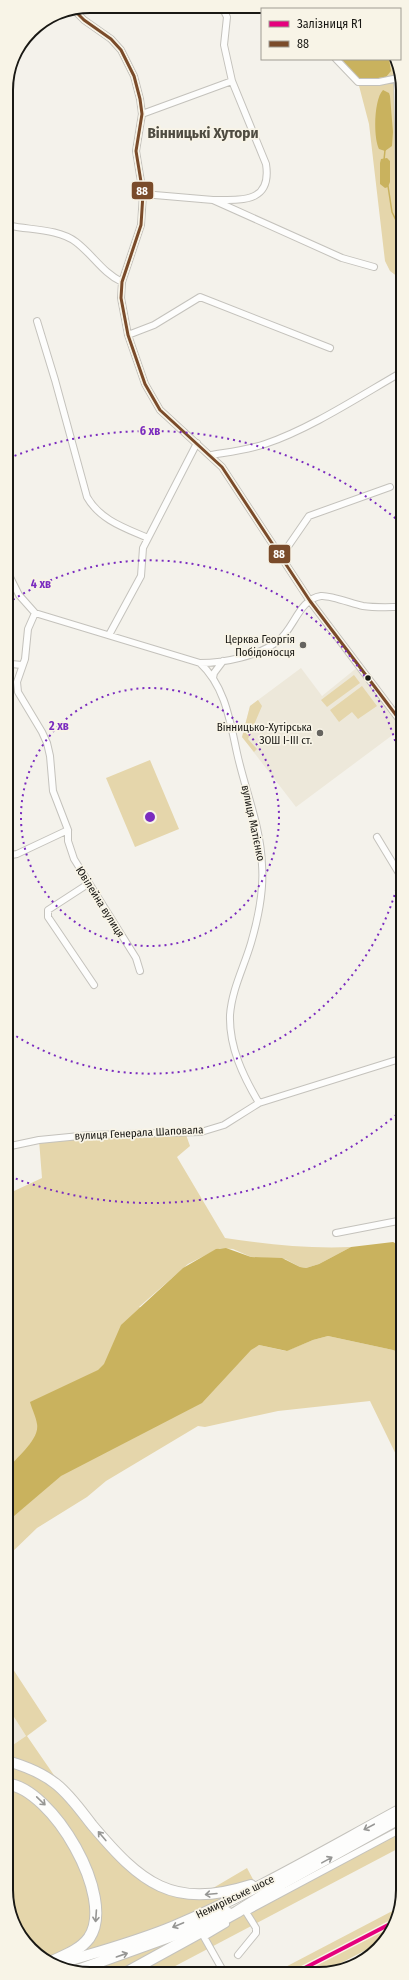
<svg xmlns="http://www.w3.org/2000/svg" width="409" height="1980" viewBox="0 0 409 1980" font-family="'Fira Sans Condensed',sans-serif">
	<style>
		.built { fill: #ede8da }
		.green { fill: #e5d6ab }
		.water { fill: #c9b25e }
		.lines { fill: none; stroke-linecap: round; stroke-linejoin: round }
		.stream { stroke: #c9b25e; stroke-width: 1.5 }
		.street-casing { stroke: #c4c2bc; stroke-width: 8 }
		.primary-casing { stroke: #c4c2bc; stroke-width: 12 }
		.highway-casing { stroke: #c4c2bc; stroke-width: 13 }
		.street { stroke: #fdfdfc; stroke-width: 6 }
		.primary { stroke: #fdfdfc; stroke-width: 10 }
		.highway { stroke: #fdfdfc; stroke-width: 11 }
		.bus-1-casing { stroke: #f8f4e7; stroke-width: 6 }
		.bus-1 { stroke: #7a4b2a; stroke-width: 3 }
		.rail-1-casing { stroke: #f8f4e7; stroke-width: 7 }
		.rail-1 { stroke: #e5007d; stroke-width: 4 }
		.oneway { stroke: #969694 }
		.ring { fill: none; stroke: #7b2cbf; stroke-width: 2; stroke-dasharray: 2 4 }
		.poi-dot { fill: #66645f; stroke: #f8f4e7; stroke-width: 1.5 }
		.bus-dot { fill: #191814; stroke: #f8f4e7; stroke-width: 1.5 }
		.labels { text-anchor: middle; dominant-baseline: central; stroke-width: 3.5; stroke-linejoin: round; paint-order: stroke }
		.poi-label { font-size: 11px; fill: #191814; stroke: #f8f4e7; text-anchor: end }
		.street-label { font-size: 11px; fill: #191814; stroke: #f8f4e7 }
		.district-label { font-size: 15px; font-weight: bold; fill: #4f4c41; stroke: #f8f4e7 }
		.rim { fill: none; stroke: #191814; stroke-width: 2 }
		.centre { fill: #7b2cbf; stroke: #f8f4e7; stroke-width: 2 }
		.ring-label { font-size: 12px; text-anchor: middle; font-weight: bold; fill: #7b2cbf; stroke: #f8f4e7; stroke-width: 3.5; stroke-linejoin: round; paint-order: stroke }
		.line-badge { stroke: #f8f4e7; stroke-width: 1.5 }
		.badge-label { font-size: 11px; text-anchor: middle; font-weight: bold; fill: #fff }
	</style>
	<rect width="100%" height="100%" fill="#f4f2eb"/>
	<path class="built" d="M359,666L402,723V728L296,807L242,737L250,706L301,668L322,696Z
		M7,1706L26,1736L7,1749Z"/>
	<path class="green" d="M336,59H393L397,67L402,197V280L390,271L385,261L369,124L358,82Z
		M354,675L360,683L327,707L321,700Z
		M362,686L377,706L358,719L352,712L339,722L330,710Z
		M258,700L262,706L248,739L257,749L254,752L242,737L250,706Z
		M150,760L179,829L135,847L106,778Z
		M185,1132L190,1146L177,1157L225,1238C267,1244 308,1249 351,1247L319,1264L306,1268L300,1267L285,1259L251,1257L233,1249L220,1248L188,1264L139,1307L252,1347L259,1345L286,1351L313,1340L328,1336L393,1350L402,1353L403,1469L370,1401L278,1411L205,1427L198,1426L106,1481L87,1497L37,1528L7,1557L6,1169L14,1191L42,1178L39,1140Z
		M7,1660L47,1721L27,1736L58,1781L119,1851L150,1877L177,1888L208,1891L247,1868L256,1885L200,1911L139,1934L88,1951L64,1952L47,1957L27,1946L7,1901V1749L26,1736L7,1706Z
		M403,1824V1846L162,1973L73,1972L173,1939L177,1948Z
		M398,1908L385,1940L322,1973H274Z"/>
	<path class="water" d="M342,59H389L391,71L386,77L362,80L356,78Z
		M383,90L389,93L390,96L393,132L392,146L385,151L379,149C373,137 374,99 383,90Z
		M387,158L390,161V182L388,187L385,188L380,184V163L381,159Z
		M393,1242L403,1247V1354L393,1350L328,1336L313,1340L287,1351L259,1345L251,1350L202,1403L61,1476L7,1522V1470C15,1458 40,1440 37,1424C36,1417 32,1409 30,1402L98,1370L104,1364L121,1325L183,1268L216,1249L226,1248L251,1257L282,1258L300,1267L306,1268L319,1264L351,1247Z"/>
	<g class="lines">
		<path class="stream" d="M384,160L385,150
			M388,186L392,212L402,233"/>
		<g class="street-casing">
			<path id="street" d="M300,8V9
				M73,9L84,20L111,39L121,50L134,76L140,99L142,114L136,151L143,194L141,225L122,282L121,298L128,335L145,384L160,410L222,467L310,601L402,723
				M336,59L358,82H379L398,78
				M397,67L399,181L402,197
				M142,114L232,81
				M143,194L213,200L342,258L374,267
				M213,200C242,200 272,203 266,164L232,81L224,45L227,17L222,7
				M6,228L11,226C31,230 59,229 76,242C93,255 103,273 122,282
				M37,321L55,380L87,497C100,520 125,528 148,538
				M128,335L154,325L200,297L330,348
				M211,455C229,452 247,450 265,444C310,429 360,396 402,372
				M280,558L309,516L390,487
				M6,569L19,595L35,613L200,663C225,686 230,721 237,753C245,790 261,827 262,865C264,890 258,919 251,943C244,967 232,989 230,1015C229,1047 243,1076 259,1103
				M35,613L28,629L25,659L17,682L18,692L42,732L47,743L50,756L53,791L68,830V841L74,859L136,958L140,971
				M109,635L141,576L143,548L197,443
				M200,663C224,663 259,656 278,641C294,629 299,599 321,596C330,595 353,604 363,606C376,608 390,607 402,607
				M6,665L11,664L22,665
				M213,678L214,673L223,661
				M377,837L403,880
				M6,856L17,854L68,830
				M88,884L48,910V917L94,985
				M6,1129L11,1145
				M6,1147L39,1140L90,1135L201,1132L224,1125L259,1103L403,1058
				M336,1233L403,1220
				M246,1912L403,1828
				M238,1955L256,1933V1928L246,1912
				M222,1969L204,1937L226,1924"/>
		</g>
		<g class="primary-casing">
			<path id="primary" d="M7,1761C25,1766 41,1772 56,1784C70,1795 81,1811 92,1825C141,1883 172,1910 251,1885
				M273,1889L403,1817
				M58,1964C97,1952 136,1942 174,1926C253,1893 327,1849 403,1808
				M72,1972L175,1935L227,1912"/>
		</g>
		<g class="highway-casing">
			<path id="highway" d="M7,1784C52,1788 117,1898 89,1938C80,1950 66,1955 53,1961
				M126,1973L237,1912L280,1885"/>
		</g>
		<use href="#street" class="street"/>
		<use href="#primary" class="primary"/>
		<use href="#highway" class="highway"/>
		<g class="bus-1-casing">
			<path id="bus-1" d="M73,9L84,20L111,39L121,50L134,76L140,99L142,114L136,151L143,194L141,225L122,282L121,298L128,335L145,384L160,410L222,467L310,601L402,723"/>
		</g>
		<use href="#bus-1" class="bus-1"/>
		<g class="rail-1-casing">
			<path id="rail-1" d="M295,1973L392,1923"/>
		</g>
		<use href="#rail-1" class="rail-1"/>
	</g>
	<defs><path id="oneway-shaft" d="M-6 0H5M1.5-3L5.5 0L1.5 3" fill="none" stroke-width="1.6" stroke-linecap="round" stroke-linejoin="round"/></defs>
	<g class="oneway">
		<use href="#oneway-shaft" transform="translate(41 1801) rotate(44)"/>
		<use href="#oneway-shaft" transform="translate(369 1827) rotate(152)"/>
		<use href="#oneway-shaft" transform="translate(102 1836) rotate(-130)"/>
		<use href="#oneway-shaft" transform="translate(327 1860) rotate(-29)"/>
		<use href="#oneway-shaft" transform="translate(211 1894) rotate(175)"/>
		<use href="#oneway-shaft" transform="translate(96 1916) rotate(94)"/>
		<use href="#oneway-shaft" transform="translate(178 1925) rotate(157)"/>
		<use href="#oneway-shaft" transform="translate(122 1955) rotate(-19)"/>
	</g>
	<g class="ring">
		<circle cx="150" cy="817" r="129"/>
		<path d="M402 866A257 257 0 0 1 8 1031M8 603A257 257 0 0 1 402 768"/>
		<path d="M401 1111A386 386 0 0 1 9 1176M9 458A386 386 0 0 1 401 523"/>
	</g>
	<g class="poi-dot">
		<circle cx="303" cy="645" r="4"/>
		<circle cx="320" cy="733" r="4"/>
	</g>
	<circle class="bus-dot" cx="368" cy="678" r="3.5"/>
	<g class="labels">
		<g class="poi-label">
			<text x="295" y="639">Церква Георгія<tspan x="295" dy="13">Побідоносця</tspan></text>
			<text x="312" y="727">Вінницько-Хутірська<tspan x="312" dy="13">ЗОШ І-ІІІ ст.</tspan></text>
		</g>
		<g class="street-label">
			<text transform="translate(253 823) rotate(78)">вулиця Матієнко</text>
			<text transform="translate(100 902) rotate(58)">Ювілейна вулиця</text>
			<text transform="translate(139 1133) rotate(-3)">вулиця Генерала Шаповала</text>
			<text transform="translate(235 1897) rotate(-26)">Немирівське шосе</text>
		</g>
		<g class="district-label">
			<text x="203" y="133">Вінницькі Хутори</text>
		</g>
	</g>
	<path d="M0 0H409V1980H0ZM90 13H319A77 77 0 0 1 396 90V1890A77 77 0 0 1 319 1967H90A77 77 0 0 1 13 1890V90A77 77 0 0 1 90 13Z" fill="#f8f4e7" fill-rule="evenodd"/>
	<path class="rim" d="M90 13H319A77 77 0 0 1 396 90V1890A77 77 0 0 1 319 1967H90A77 77 0 0 1 13 1890V90A77 77 0 0 1 90 13Z"/>
	<circle cx="150" cy="817" r="6" class="centre"/>
	<g class="ring-label">
		<text x="150" y="435">6 хв</text>
		<text x="41" y="588">4 хв</text>
		<text x="59" y="730">2 хв</text>
	</g>
	<g class="line-badge">
		<rect x="131" y="181" width="23" height="19" rx="4" fill="#7a4b2a"/>
		<rect x="268" y="544" width="23" height="20" rx="4" fill="#7a4b2a"/>
	</g>
	<g class="badge-label">
		<text x="142" y="195">88</text>
		<text x="279" y="558">88</text>
	</g>
	<rect x="261" y="8" width="140" height="52" fill="#f8f4e7" stroke="#9f9c93"/>
	<rect x="269" y="21" width="20" height="6" fill="#e5007d" stroke="#9f9c93"/>
	<text x="297" y="28" font-size="12" fill="#191814">Залізниця R1</text>
	<rect x="269" y="41" width="20" height="6" fill="#7a4b2a" stroke="#9f9c93"/>
	<text x="297" y="48" font-size="12" fill="#191814">88</text>
</svg>
